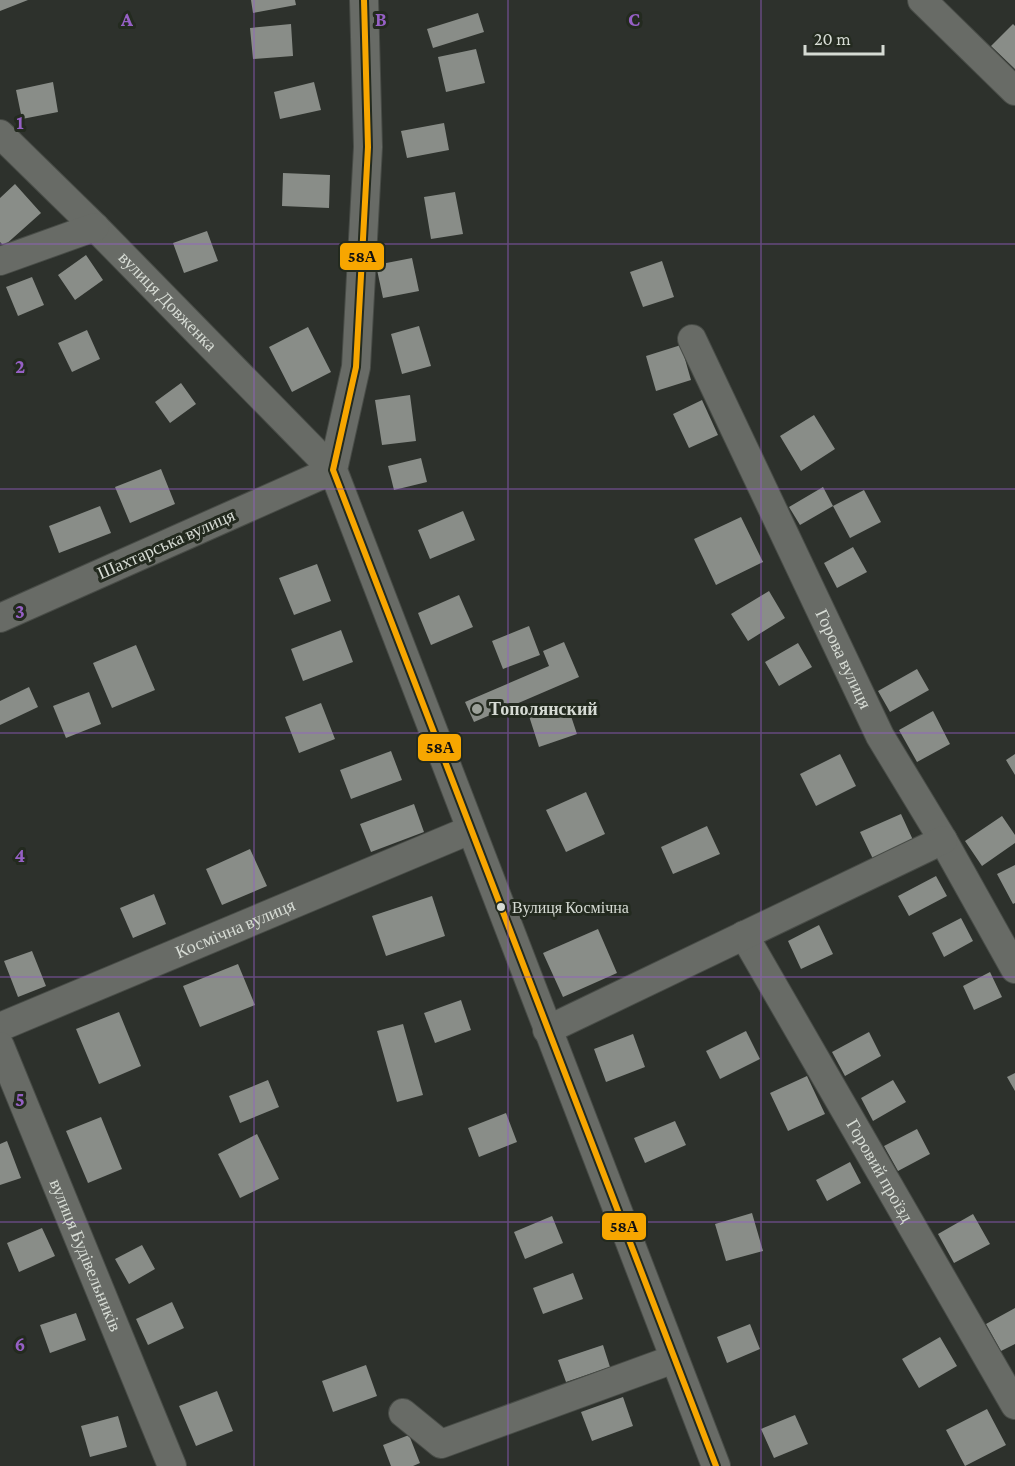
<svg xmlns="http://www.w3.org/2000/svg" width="1015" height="1466" viewBox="0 0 1015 1466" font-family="'Crimson Pro',serif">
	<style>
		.building { fill: #898d88 }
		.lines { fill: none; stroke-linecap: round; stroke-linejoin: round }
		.minor-casing { stroke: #484c47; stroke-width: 30 }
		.minor { stroke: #686b66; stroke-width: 28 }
		.bus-1-casing { stroke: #232a1f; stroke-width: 10 }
		.bus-1 { stroke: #f7a600; stroke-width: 6 }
		.grid { fill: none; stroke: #9660c5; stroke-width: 1.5; stroke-opacity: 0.55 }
		.poi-dot { fill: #9ba099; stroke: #232a1f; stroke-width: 2 }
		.bus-dot { fill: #d6dbd4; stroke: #232a1f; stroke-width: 2 }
		.labels { text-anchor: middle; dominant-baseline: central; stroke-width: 6; stroke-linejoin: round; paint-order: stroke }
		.bus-label { font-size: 16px; fill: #d6dbd4; stroke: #232a1f; text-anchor: start }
		.street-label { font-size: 18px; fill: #d6dbd4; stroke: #232a1f }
		.poi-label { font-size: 18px; font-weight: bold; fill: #d6dbd4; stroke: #232a1f; text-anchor: start }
		.grid-label { font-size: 20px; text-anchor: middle; font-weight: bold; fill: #9660c5; stroke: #232a1f; stroke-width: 6; stroke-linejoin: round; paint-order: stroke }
		.line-badge { stroke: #232a1f; stroke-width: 2 }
		.pale-badge-label { font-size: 16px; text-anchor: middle; font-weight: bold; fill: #111 }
	</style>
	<rect width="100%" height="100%" fill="#2d312c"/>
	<path class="building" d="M0,0H28L0,11Z
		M251,0H295L296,5L253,13Z
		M478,13L484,32L433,48L427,29Z
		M291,24L293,56L253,59L250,28Z
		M1013,24L1015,26V69L991,46Z
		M476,49L485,83L446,92L438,57Z
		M53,82L58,112L22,119L16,90Z
		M314,82L321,110L280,119L274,92Z
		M444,123L449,150L407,158L401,131Z
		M283,173L330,175L329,208L282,206Z
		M15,184L41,213L4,246L0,242V198Z
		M455,192L463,234L431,239L424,197Z
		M207,231L218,261L184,273L173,243Z
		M86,255L103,280L75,300L58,275Z
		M412,258L419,291L383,298L376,265Z
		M662,261L674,297L643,307L630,272Z
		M32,277L44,305L18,316L6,287Z
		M419,326L431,366L402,374L391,334Z
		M308,327L331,372L292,392L269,347Z
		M87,330L100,359L72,372L58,343Z
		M681,345L691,380L656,391L646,356Z
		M181,383L196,404L170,423L155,402Z
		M410,395L416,441L382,445L375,400Z
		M702,400L718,435L689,448L673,414Z
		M814,415L835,449L801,471L780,436Z
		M421,458L427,482L394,490L388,466Z
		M161,469L175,504L130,523L115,487Z
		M823,487L833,506L800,525L789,507Z
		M864,490L881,522L850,538L833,506Z
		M100,506L111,533L59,553L49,526Z
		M463,511L475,540L430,559L418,530Z
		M741,517L763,562L716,585L694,539Z
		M853,547L867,572L837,588L824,563Z
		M317,564L331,601L294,615L279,578Z
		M769,591L785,618L748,641L731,614Z
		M459,595L473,627L431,645L418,613Z
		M529,626L540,655L503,669L492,641Z
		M341,630L353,662L303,681L291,649Z
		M564,642L579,677L474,722L465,702L549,666L543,651Z
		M798,643L812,667L779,686L765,662Z
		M136,645L155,690L112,708L93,663Z
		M917,669L929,690L890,712L878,691Z
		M29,687L38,707L0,725V701Z
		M89,692L101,724L66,738L53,706Z
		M321,703L335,739L299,753L285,717Z
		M567,704L577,734L539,747L529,716Z
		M933,711L950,744L917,762L899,730Z
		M391,751L402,780L351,799L340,770Z
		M840,754L856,786L816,806L800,774Z
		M1015,754V775L1006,760Z
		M586,792L605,834L566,852L546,810Z
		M414,804L424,832L371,852L360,824Z
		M901,814L913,840L873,859L860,832Z
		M1002,816L1015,835V843L982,866L965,841Z
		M707,826L720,854L673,874L661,847Z
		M250,849L267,886L222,905L206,869Z
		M1015,865V903L1013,904L997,874Z
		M936,876L947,896L909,916L898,896Z
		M154,894L166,924L133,938L120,908Z
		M432,896L445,936L386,956L372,916Z
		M961,918L973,941L944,957L932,933Z
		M819,925L833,954L801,969L788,941Z
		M598,929L617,973L563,997L543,953Z
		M32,951L46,986L18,997L4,961Z
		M238,964L255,1005L200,1027L183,986Z
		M990,972L1002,997L974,1010L963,986Z
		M461,1000L471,1030L435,1043L424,1013Z
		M119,1012L141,1066L99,1084L76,1029Z
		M403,1024L423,1095L397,1102L377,1031Z
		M746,1031L760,1059L720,1079L706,1051Z
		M869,1032L881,1056L845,1076L832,1052Z
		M633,1034L645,1067L606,1082L594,1049Z
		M1015,1073V1091L1007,1077Z
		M807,1076L825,1114L788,1131L770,1093Z
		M268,1080L279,1107L240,1123L229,1096Z
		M893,1080L906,1102L873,1121L861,1098Z
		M506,1113L517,1142L479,1157L468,1128Z
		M101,1117L122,1169L88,1183L66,1131Z
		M675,1121L686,1145L645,1163L634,1138Z
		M917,1129L930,1154L898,1171L884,1146Z
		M257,1134L279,1179L240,1198L218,1154Z
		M7,1141L21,1178L0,1185V1144Z
		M850,1162L861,1183L827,1201L816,1180Z
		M752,1213L763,1251L726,1261L715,1224Z
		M973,1214L990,1244L954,1263L938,1234Z
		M552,1216L563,1243L525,1259L514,1232Z
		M42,1228L55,1256L19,1272L7,1243Z
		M142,1245L155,1269L129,1284L115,1259Z
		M573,1273L583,1299L543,1314L533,1288Z
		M172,1302L184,1328L148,1345L136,1319Z
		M1015,1308V1344L1001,1351L986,1324Z
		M76,1313L86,1340L50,1353L40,1325Z
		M750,1324L760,1349L727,1363L717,1337Z
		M940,1337L957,1366L919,1388L902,1359Z
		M603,1345L610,1367L566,1382L558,1360Z
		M366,1365L377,1396L333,1412L322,1381Z
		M217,1391L233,1431L196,1446L179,1406Z
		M623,1397L633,1426L592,1441L581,1412Z
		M987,1409L1006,1445L965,1466L946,1430Z
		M795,1415L808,1444L774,1458L761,1429Z
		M118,1416L127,1447L90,1457L81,1426Z
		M409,1435L420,1463L413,1466H391L383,1445Z"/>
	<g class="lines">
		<g class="minor-casing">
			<g id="minor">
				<path d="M364,0L368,147L356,367L333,470L716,1466"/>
				<path d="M922,0L1015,91"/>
				<path id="s1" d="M0,134L95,227L333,470L0,618"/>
				<path d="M0,261L95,227"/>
				<path id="s2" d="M692,339L880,736L943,840L1015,969"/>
				<path id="s3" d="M744,935L1015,1405"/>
				<path id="s4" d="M0,1027L470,830"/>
				<path d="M547,1030L943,840"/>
				<path id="s5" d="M0,1046L172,1466"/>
				<path d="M403,1413L441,1444L674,1359"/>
			</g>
		</g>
		<use href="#minor" class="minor"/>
		<g class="bus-1-casing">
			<path id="bus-1" d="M364,0L368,147L356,367L333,470L716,1466"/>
		</g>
		<use href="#bus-1" class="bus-1"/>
	</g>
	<path class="grid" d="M254,0V1466M508,0V1466M761,0V1466M0,244H1015M0,489H1015M0,733H1015M0,977H1015M0,1222H1015"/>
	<circle class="poi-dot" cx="477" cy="709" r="6"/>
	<circle class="bus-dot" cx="501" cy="907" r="5"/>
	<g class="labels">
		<g class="bus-label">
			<text x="512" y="907">Вулиця Космічна</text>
		</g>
		<g class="street-label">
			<text stroke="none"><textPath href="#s1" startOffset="237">вулиця Довженка</textPath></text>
			<text transform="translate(166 544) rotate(-24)">Шахтарська вулиця</text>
			<text stroke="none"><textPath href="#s2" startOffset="354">Горова вулиця</textPath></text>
			<text stroke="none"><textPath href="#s4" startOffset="255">Космічна вулиця</textPath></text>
			<text stroke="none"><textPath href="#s3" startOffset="272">Горовий проїзд</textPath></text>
			<text stroke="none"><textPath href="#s5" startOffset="226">вулиця Будівельників</textPath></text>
		</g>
		<g class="poi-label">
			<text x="489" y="709">Тополянский</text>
		</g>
	</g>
	<g class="grid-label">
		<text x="127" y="26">A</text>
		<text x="381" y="26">B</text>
		<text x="634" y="26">C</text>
		<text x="20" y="129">1</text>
		<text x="20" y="373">2</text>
		<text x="20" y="618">3</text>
		<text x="20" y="862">4</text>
		<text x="20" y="1106">5</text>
		<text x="20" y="1351">6</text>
	</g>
	<g class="line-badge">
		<rect x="339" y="242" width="46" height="29" rx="6" fill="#f7a600"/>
		<rect x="417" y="733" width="45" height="29" rx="6" fill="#f7a600"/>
		<rect x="601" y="1212" width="46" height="29" rx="6" fill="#f7a600"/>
	</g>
	<g class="pale-badge-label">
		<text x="362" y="262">58А</text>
		<text x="440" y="753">58А</text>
		<text x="624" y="1232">58А</text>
	</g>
	<path d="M805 45v9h78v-9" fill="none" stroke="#d6dbd4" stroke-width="3"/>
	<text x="814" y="45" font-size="18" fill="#d6dbd4" stroke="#232a1f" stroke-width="4.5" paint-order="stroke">20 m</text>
</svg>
